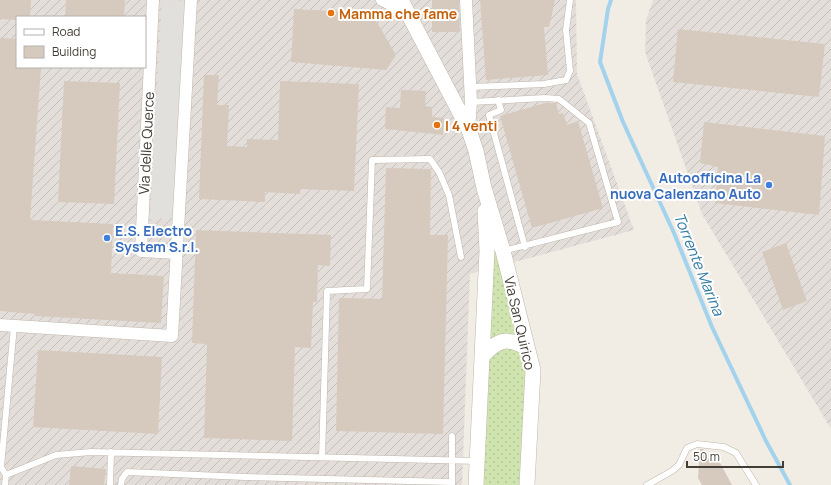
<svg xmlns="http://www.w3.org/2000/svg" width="831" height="485" viewBox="0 0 831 485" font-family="Manrope,sans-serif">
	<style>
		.industrial { fill: url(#industrial-furrows); fill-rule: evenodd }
		.grass { fill: url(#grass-dots) }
		.parking { fill: #e2e0dd }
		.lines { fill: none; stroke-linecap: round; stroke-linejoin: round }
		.stream { stroke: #a3d3ec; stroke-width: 4 }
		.building { fill: #d6cabe }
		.service-casing { stroke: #bfb7ab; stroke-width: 7 }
		.minor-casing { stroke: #bfb7ab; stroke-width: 13 }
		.tertiary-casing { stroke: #bfb7ab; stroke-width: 16 }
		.service { stroke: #fff; stroke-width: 6 }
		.minor { stroke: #fff; stroke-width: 12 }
		.tertiary { stroke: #fff; stroke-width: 15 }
		.food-dot { fill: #e8710a; stroke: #fff; stroke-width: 1.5 }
		.shop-dot { fill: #3f7fe0; stroke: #fff; stroke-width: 1.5 }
		.labels { text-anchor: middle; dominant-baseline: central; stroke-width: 4; stroke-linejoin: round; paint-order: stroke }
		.food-label { font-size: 14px; font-weight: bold; fill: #c56008; stroke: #fff; text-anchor: start }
		.street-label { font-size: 14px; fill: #433d35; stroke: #fff }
		.shop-label { font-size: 14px; font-weight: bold; fill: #366cbe; stroke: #fff; text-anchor: end }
		.water-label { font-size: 15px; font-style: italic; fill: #317aa2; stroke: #fff }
	</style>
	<defs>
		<pattern id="industrial-furrows" width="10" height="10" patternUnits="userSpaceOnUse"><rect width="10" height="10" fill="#e4deda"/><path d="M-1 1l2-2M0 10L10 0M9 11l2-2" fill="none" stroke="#c5bfbc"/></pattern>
		<pattern id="grass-dots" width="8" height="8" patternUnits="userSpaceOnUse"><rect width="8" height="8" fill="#d0e4af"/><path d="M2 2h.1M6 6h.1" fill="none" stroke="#b4c497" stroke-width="1.8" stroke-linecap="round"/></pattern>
	</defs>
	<rect width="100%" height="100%" fill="#f1ede5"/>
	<path class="industrial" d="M0,0H576L577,74L634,230L470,274L462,485H0ZM17,17H145V67H17Z
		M653,0H831V429L702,214L645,52L646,20Z"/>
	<path class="grass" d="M494,251H496L520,339L488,342Z
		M507,346L520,351L527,363L522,485H481L489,357Z"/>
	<path class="parking" d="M162,0L186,1L176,218L150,219Z"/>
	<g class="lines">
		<path class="stream" d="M611,0L608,9L600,62L623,122L674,233L712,327L766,441L790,485"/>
	</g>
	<path class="building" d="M0,0H31L30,17H17V20L0,19Z
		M66,0H125L124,17H65Z
		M432,0H459L460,32H432Z
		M480,0H555L549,27H544L548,75L486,80Z
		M294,9L369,13L378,24L396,55L386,70L291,62Z
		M678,29L825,44L819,97L673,82Z
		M0,38L17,39V67H41L30,220L113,224L111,273L164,276L161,323L35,316V314L0,311Z
		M204,75H219L217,105H229L227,146L247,147V139L278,140L280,81L359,84L354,191L300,189V194L265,192V202L199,199Z
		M64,81L120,83L114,204L58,202Z
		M401,90L426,91L425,106L432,107V117L444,118L443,135L385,129L386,107L400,108Z
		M545,103H556L559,114L563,113L567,125L578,121L603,208L532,228L500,116Z
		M704,122L825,136L819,215L715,203L718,167L700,163Z
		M386,168L431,169L430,235H448L443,434L336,431L339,298L382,299Z
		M196,230L331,235L330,266L318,265L317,302H313L311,348L295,347L292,441L204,438L207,344L192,343Z
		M786,243L807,301L783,310L762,252Z
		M38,350L162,357L158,434L33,427Z
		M700,449H703L709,460L719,461L732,485H702L698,478Z
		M71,466L106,469L104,485H69Z"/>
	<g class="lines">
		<g class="service-casing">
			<path id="service" d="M470,87L544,84L566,80L570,71L566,30L570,0
				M498,100L501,110L489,115L525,247
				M471,102L545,98L559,99L589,123L618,222L503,251
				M322,457L327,291L367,289L372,160L430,159L439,172L449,195L461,257
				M6,475L1,467L14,326
				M452,484V436
				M5,485L6,475L56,455L91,452L478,461
				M110,485L111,452
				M121,485L122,479L127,472L245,477L452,482
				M647,485L672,471L679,465L687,448L697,444L724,447L736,453L756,485"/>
		</g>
		<g class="minor-casing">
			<path id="minor" d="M153,0L141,251L177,253
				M382,0L394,6L410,17
				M466,0L471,102L469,130
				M0,325L172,336L191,0"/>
		</g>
		<g class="tertiary-casing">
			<path id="tertiary" d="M401,0L469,130L476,151L484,188L503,251L533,370L527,485
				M482,357C496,340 507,336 527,348
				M476,485L487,251L485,211"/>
		</g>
		<use href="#service" class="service"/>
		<use href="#minor" class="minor"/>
		<use href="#tertiary" class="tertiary"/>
	</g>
	<g class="food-dot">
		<circle cx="331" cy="13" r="4"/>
		<circle cx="437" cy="125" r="4"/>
	</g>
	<g class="shop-dot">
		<circle cx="769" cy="185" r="4"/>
		<circle cx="107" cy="238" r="4"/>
	</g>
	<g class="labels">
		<g class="food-label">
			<text x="339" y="13">Mamma che fame</text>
			<text x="445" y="125">I 4 venti</text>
		</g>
		<g class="street-label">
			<text transform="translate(146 143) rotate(-87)">Via delle Querce</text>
			<text transform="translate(520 323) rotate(77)">Via San Quirico</text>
		</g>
		<g class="shop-label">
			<text x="761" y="177">Autoofficina La<tspan x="761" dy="16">nuova Calenzano Auto</tspan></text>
			<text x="115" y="230" text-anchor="start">E.S. Electro<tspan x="115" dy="16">System S.r.l.</tspan></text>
		</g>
		<g class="water-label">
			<text transform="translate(699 264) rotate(68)">Torrente Marina</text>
		</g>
	</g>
	<rect x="16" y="16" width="130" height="52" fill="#ffffff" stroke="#b4b1ae"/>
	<rect x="24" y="29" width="20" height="6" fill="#ffffff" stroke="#b4b1ae"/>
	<text x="52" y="36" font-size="12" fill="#433d35">Road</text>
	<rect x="24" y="46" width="20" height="12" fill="#d6cabe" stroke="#b4b1ae"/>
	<text x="52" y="56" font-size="12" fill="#433d35">Building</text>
	<path d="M687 461v6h96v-6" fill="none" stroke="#433d35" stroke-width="2"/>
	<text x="693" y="461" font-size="12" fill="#433d35" stroke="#ffffff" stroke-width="3" paint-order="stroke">50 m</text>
</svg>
